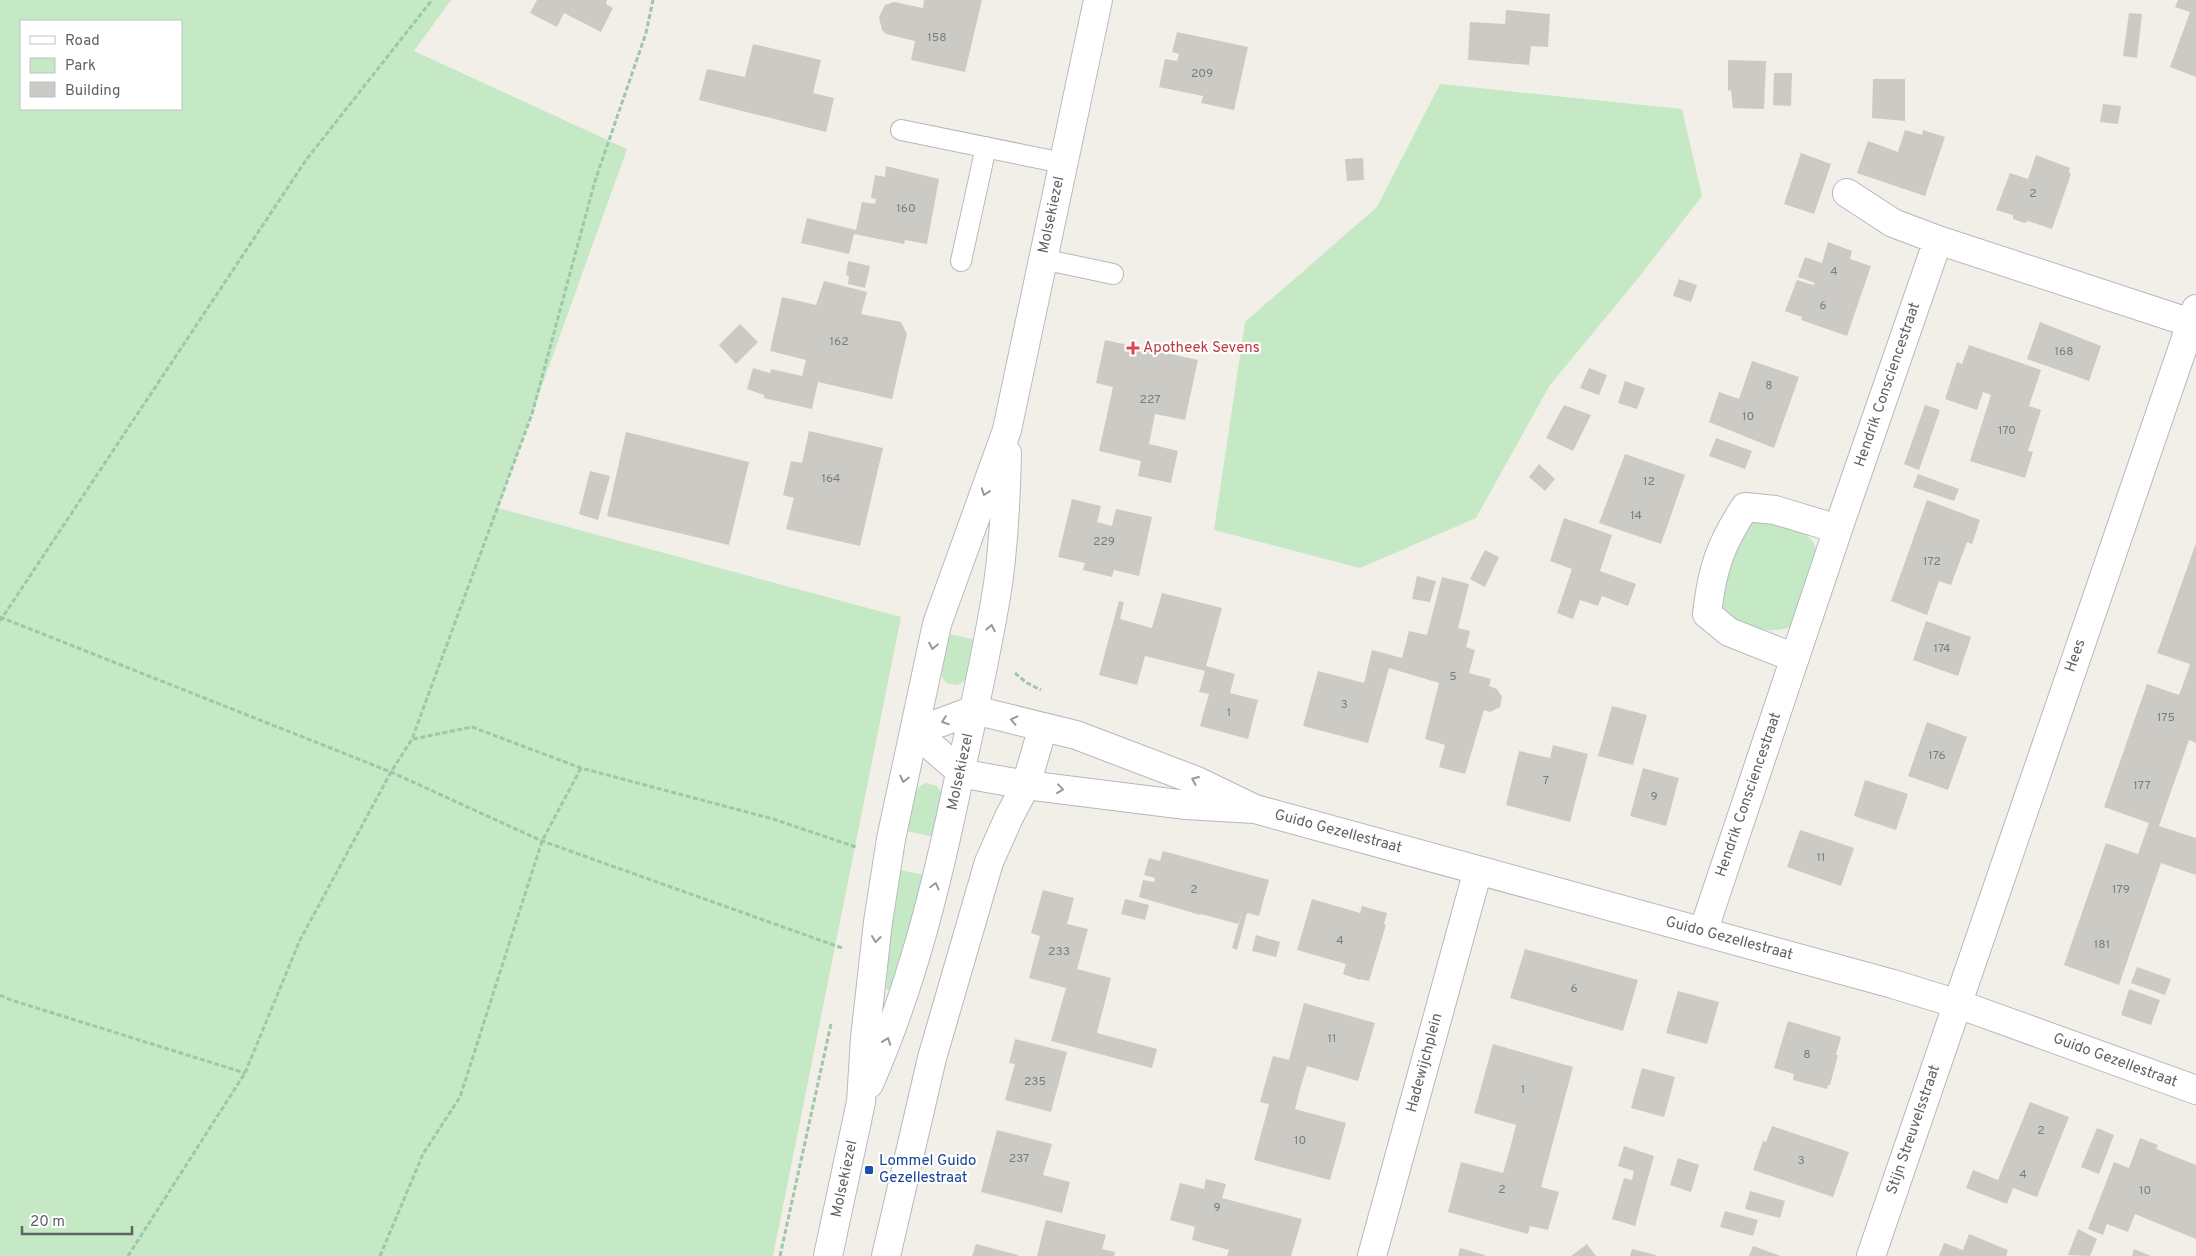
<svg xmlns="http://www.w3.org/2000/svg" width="2196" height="1256" viewBox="0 0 2196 1256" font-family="Overpass,sans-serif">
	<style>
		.green { fill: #c5e8c5; fill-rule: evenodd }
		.building { fill: #cccac5 }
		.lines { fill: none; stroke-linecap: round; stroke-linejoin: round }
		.lane-casing { stroke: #b5b8bc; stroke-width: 22 }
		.street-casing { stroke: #b5b8bc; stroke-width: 30 }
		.secondary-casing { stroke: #b6babf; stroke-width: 30 }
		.path { stroke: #9cc7a9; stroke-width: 3; stroke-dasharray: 5 2.5; stroke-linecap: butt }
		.lane { stroke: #fff; stroke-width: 20 }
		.street { stroke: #fff; stroke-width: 28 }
		.secondary { stroke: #fff; stroke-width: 28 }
		.oneway { stroke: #979a9d }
		.health-dot { fill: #e0444e; stroke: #fff; stroke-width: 2 }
		.transit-dot { fill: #1a4fb4; stroke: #fff; stroke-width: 2 }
		.labels { text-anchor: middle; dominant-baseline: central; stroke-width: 4.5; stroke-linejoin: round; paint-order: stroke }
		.number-label { font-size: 12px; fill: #7a7d7f }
		.street-label { font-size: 15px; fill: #5f6368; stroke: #fff }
		.health-label { font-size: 15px; fill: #be3a42; stroke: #fff; text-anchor: start }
		.transit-label { font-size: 15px; fill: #164399; stroke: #fff; text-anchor: start }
	</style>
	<rect width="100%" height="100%" fill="#f1efe8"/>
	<path class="green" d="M0,0H451L414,51L627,149L498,508L901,617L773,1256H0ZM21,21H181V109H21Z
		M1440,84L1682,109L1702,196L1635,282L1550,385L1476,518L1360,568L1214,530L1245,322L1377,207Z
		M1756,520H1768L1807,535L1814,543L1817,557L1792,626C1769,637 1735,625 1720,606C1720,582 1733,531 1756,520Z
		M949,634L977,640L966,680L958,685L946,683L941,675Z
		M926,783L937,786L942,794L935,837L906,831C909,817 909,788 926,783Z
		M898,870L927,875L892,990L890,991L886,989L893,906Z"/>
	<path class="building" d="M537,0H607L606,4L613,8L601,32L564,13L557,27L530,13Z
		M924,0H982L965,72L911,60L915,41L886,34L882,30L879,17L885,5L894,2L923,8Z
		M2178,0H2196V77L2170,67L2190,12L2175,7Z
		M1506,10L1550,14L1548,47L1531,46L1529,65L1468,60L1470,22L1505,24Z
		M2129,13L2142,14L2137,58L2123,56Z
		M1177,32L1248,47L1234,110L1201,103L1203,96L1159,87L1165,59L1177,61L1179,54L1172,52Z
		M753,44L821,60L813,93L834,98L826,132L699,100L707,69L745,77Z
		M1728,60L1766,61L1764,109L1733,108L1731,90L1728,91Z
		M1774,73H1792L1791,106L1773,105Z
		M1873,79H1905V121L1872,118Z
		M2103,104L2121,106L2118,124L2100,122Z
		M1905,130L1922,135L1923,130L1945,137L1925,196L1857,173L1868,141L1898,152Z
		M1801,153L1831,164L1814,214L1784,204Z
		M2036,155L2070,168L2069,172L2071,174L2052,229L2028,221L2025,223L2013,219V215L1996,210L2010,173L2028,179Z
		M1363,158L1364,180L1347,181L1345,159Z
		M886,166L939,179L927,244L905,240L904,244L854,234L849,254L801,243L807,218L856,230L862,202L875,204L876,199L871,198L875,175L885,177Z
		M1828,242L1852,251L1850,259L1871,266L1847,336L1801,320L1802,317L1785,311L1797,280L1813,285L1815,283L1798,277L1805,257L1822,263Z
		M848,261L870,266L865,288L848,284L849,276L846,275Z
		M1679,279L1697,285L1691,302L1673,296Z
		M824,281L867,292L861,314L901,322L907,334L892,399L818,382L812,409L764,398V395L747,389L753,368L770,373L771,369L802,376L806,360L770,351L782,297L816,305Z
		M2040,322L2101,346L2089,381L2027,359Z
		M740,324L758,342L736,364L719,345Z
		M1105,340L1198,360L1185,420L1155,414L1149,444L1178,451L1171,483L1138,476L1141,461L1099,451L1113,387L1096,383Z
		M1969,345L2041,370L2029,406L2041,410L2028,451L2033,452L2025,478L1970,461L1991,395L1983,392L1977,410L1945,399L1957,362L1962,364Z
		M1752,361L1799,377L1774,448L1709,422L1719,392L1739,399Z
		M1589,368L1607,375L1599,395L1580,388Z
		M1625,381L1645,388L1637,409L1618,403Z
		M1564,405L1591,415L1573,451L1546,438Z
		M1925,405L1940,410L1919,470L1904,464Z
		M809,431L883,448L860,546L786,529L794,498L783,495L791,461L802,463Z
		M626,432L749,462L729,545L607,516Z
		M1716,438L1752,451L1745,469L1709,456Z
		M1625,454L1685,475L1661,544L1599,523Z
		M1539,464L1555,479L1545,491L1529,477Z
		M590,471L610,476L598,520L579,514Z
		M1918,474L1959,489L1954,501L1913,487Z
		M1072,499L1101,506L1097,522L1112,526L1116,509L1152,517L1139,576L1114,570L1112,577L1083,570L1085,563L1058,557Z
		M1927,500L1980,520L1972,544L1967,542L1951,585L1939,581L1927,615L1891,601Z
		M1564,518L1612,535L1600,571L1636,584L1628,606L1602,596L1598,606L1580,600L1573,619L1557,613L1572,569L1550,561Z
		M2196,543V743L2189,740L2159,826L2196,838V875L2161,863L2119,985L2064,965L2106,843L2138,854L2149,823L2104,807L2147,684L2179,695L2185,679L2190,664L2157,653Z
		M1485,550L1499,557L1485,587L1470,579Z
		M1417,576L1436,581L1430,602L1412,599Z
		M1442,577L1469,584L1458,628L1470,631L1466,647L1475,650L1469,673L1491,679L1489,686L1497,689L1502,697L1500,707L1490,712L1484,710L1465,774L1439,767L1445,745L1425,739L1439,683L1416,676L1389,668L1368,743L1303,726L1318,671L1364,683L1372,650L1402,658L1409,631L1427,635Z
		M1162,593L1222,608L1206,666L1235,674L1230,693L1258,700L1248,739L1200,726L1209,694L1199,692L1205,671L1145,656L1137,685L1099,675L1119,601L1124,602L1120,619L1152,628Z
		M1926,621L1971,637L1958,676L1913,660Z
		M1612,706L1647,715L1633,765L1598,756Z
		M1927,722L1967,737L1948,790L1908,776Z
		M1553,745L1588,754L1570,822L1506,805L1519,751L1550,758Z
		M1643,768L1679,778L1666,826L1630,816Z
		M1865,780L1908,794L1896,830L1854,816Z
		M1800,830L1854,848L1841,886L1787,867Z
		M1163,851L1269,880L1259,916L1247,913L1237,950L1232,948L1242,912L1238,924L1201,914L1200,915L1139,897L1143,880L1154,882L1155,878L1144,875L1149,858L1160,861Z
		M1043,890L1074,898L1067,924L1088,929L1077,969L1111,978L1097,1033L1157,1049L1152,1068L1051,1041L1066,988L1029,978L1040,936L1031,933Z
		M1125,899L1149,905L1145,920L1121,914Z
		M1312,899L1360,913L1362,906L1387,913L1384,924L1386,925L1369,981L1360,979V980L1343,974L1346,964L1297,950Z
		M1256,935L1280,942L1276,957L1252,951Z
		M1525,949L1638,980L1623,1031L1510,998Z
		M2137,967L2171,979L2165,995L2131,983Z
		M2129,989L2160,1000L2151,1025L2121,1015Z
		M1678,991L1719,1002L1707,1044L1666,1033Z
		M1304,1003L1375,1023L1358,1081L1307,1066L1300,1089L1295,1109L1346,1123L1330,1180L1254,1160L1269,1104L1260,1102L1273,1056L1289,1060Z
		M1788,1021L1841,1037L1836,1055H1838L1830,1085H1828L1827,1089L1793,1080L1794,1074L1774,1068Z
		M1015,1039L1067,1052L1051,1112L1005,1100L1015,1064L1009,1063Z
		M1493,1044L1573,1067L1541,1187L1559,1192L1548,1230L1530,1226L1528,1234L1448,1212L1461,1162L1503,1173L1511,1145L1516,1125L1474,1113Z
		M1642,1068L1675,1077L1664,1117L1631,1108Z
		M2030,1102L2069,1117L2037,1197L2013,1188L2007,1204L1966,1188L1973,1170L1998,1180Z
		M1772,1126L1849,1152L1833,1197L1753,1170L1763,1141L1766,1142Z
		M2097,1128L2114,1135L2099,1174L2081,1167Z
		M997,1130L1052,1144L1043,1175L1070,1182L1062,1213L981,1192Z
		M2140,1138L2158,1145L2156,1149L2196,1165V1239L2135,1214L2128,1232L2107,1224L2103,1235L2088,1229L2114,1162L2129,1168Z
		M1624,1146L1654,1156L1635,1226L1612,1219L1624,1178L1632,1180L1634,1171L1618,1166Z
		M1678,1158L1699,1165L1691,1192L1670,1185Z
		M1206,1179L1226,1184L1222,1198L1302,1219L1291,1256H1227L1229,1250L1192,1240L1195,1227L1170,1220L1180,1183L1204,1189Z
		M1750,1191L1785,1201L1780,1218L1745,1209Z
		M1725,1211L1758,1220L1753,1236L1720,1227Z
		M1046,1220L1106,1235L1102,1249L1115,1252L1114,1256H1037Z
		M2078,1229L2097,1239L2090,1256L2068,1255Z
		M1969,1234L2008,1250L2006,1256H1939L1944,1243L1963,1250Z
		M976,1244L1018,1255V1256H972Z
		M1587,1244L1596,1256H1571Z
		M1753,1246L1781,1256H1749Z
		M1460,1248L1485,1255V1256H1458Z
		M1632,1249L1656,1255L1655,1256H1630Z
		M2134,1249L2151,1256H2132Z"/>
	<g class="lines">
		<g class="lane-casing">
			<path id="lane" d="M901,130L1063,163
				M1042,259L1113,274
				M961,261L986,147"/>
		</g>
		<g class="street-casing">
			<path id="street" d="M1847,193L1893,223L1938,240L2191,323
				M1795,658L1729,632L1707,614C1712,569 1720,545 1745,507L1775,510L1838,529
				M1255,809L1186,805L1026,785L976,776L961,772L915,732L974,710L1076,735L1197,781L1255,809L1893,984L1958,1004L2196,1090
				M1703,932L1838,529L1938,240
				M886,1256L932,1058L989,862L1009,817L1026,785L1043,727
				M1372,1256L1478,870
				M1871,1256L2196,309"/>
		</g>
		<g class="secondary-casing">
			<path id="secondary" d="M869,1084C913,984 938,880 960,773C974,711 988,648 998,584C1004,541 1006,497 1007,453
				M828,1256L861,1102L865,1038L878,922L891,839L937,624L1007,430L1098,0"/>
		</g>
		<path class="path" d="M0,617L391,772L542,841L842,948
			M0,621L306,160L432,0
			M1015,673L1027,683L1041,690
			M413,739L472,727L581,768L773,819L856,847
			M0,995L11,1000L245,1073
			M128,1256L245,1073L300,940L391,772L412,739L532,414L595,181L646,33L653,0
			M380,1256L423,1154L460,1097L542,841L581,768
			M780,1256L831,1024"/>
		<use href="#lane" class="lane"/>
		<use href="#street" class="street"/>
		<use href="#secondary" class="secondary"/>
	</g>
	<defs><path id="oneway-chevron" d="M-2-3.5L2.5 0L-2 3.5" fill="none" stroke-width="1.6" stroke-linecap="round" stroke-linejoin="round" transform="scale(1.25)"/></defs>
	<g class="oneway">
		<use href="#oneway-chevron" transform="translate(985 492) rotate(110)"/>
		<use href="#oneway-chevron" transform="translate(991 628) rotate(-79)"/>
		<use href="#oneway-chevron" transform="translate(933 646) rotate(101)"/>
		<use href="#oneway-chevron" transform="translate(1014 720) rotate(-167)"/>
		<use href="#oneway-chevron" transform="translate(945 721) rotate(160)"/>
		<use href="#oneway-chevron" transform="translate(904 779) rotate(103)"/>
		<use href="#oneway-chevron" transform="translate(1195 780) rotate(-157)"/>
		<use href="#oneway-chevron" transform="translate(1060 789) rotate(7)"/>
		<use href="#oneway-chevron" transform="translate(935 886) rotate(-75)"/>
		<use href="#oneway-chevron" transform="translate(876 939) rotate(96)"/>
		<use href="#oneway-chevron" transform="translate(887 1041) rotate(-70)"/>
	</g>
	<path class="health-dot" d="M1130.5 340.5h5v5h5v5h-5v5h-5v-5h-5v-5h5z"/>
	<rect class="transit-dot" x="864" y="1165" width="10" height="10" rx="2.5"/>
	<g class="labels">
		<g class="number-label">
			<text x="937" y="38">158</text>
			<text x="1202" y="74">209</text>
			<text x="2033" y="194">2</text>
			<text x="906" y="209">160</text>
			<text x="1834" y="272">4</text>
			<text x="1823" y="306">6</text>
			<text x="839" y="342">162</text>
			<text x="2064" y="352">168</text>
			<text x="1769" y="386">8</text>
			<text x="1150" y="400">227</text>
			<text x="1748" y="417">10</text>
			<text x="2007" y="431">170</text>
			<text x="831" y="479">164</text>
			<text x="1649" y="482">12</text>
			<text x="1636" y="516">14</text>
			<text x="1104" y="542">229</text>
			<text x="1932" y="562">172</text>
			<text x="1942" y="649">174</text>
			<text x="1453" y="677">5</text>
			<text x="1344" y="705">3</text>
			<text x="1229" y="713">1</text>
			<text x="2166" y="718">175</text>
			<text x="1937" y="756">176</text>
			<text x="1546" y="781">7</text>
			<text x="2142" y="786">177</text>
			<text x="1654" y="797">9</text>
			<text x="1821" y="858">11</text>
			<text x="1194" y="890">2</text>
			<text x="2121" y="890">179</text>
			<text x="1340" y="941">4</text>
			<text x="2102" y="945">181</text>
			<text x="1059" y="952">233</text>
			<text x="1574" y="989">6</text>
			<text x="1332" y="1039">11</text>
			<text x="1807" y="1055">8</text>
			<text x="1035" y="1082">235</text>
			<text x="1523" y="1090">1</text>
			<text x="2041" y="1131">2</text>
			<text x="1300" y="1141">10</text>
			<text x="1019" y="1159">237</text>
			<text x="1801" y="1161">3</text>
			<text x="2023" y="1175">4</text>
			<text x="1502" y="1190">2</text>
			<text x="2145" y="1191">10</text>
			<text x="1217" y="1208">9</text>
		</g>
		<g class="street-label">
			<text transform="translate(1052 215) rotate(-78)">Molsekiezel</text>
			<text transform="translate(1888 385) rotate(-71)">Hendrik Consciencestraat</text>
			<text transform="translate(2076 656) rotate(-71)">Hees</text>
			<text transform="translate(961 772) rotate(-78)">Molsekiezel</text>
			<text transform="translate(1749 795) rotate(-71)">Hendrik Consciencestraat</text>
			<text transform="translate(1338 832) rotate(15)">Guido Gezellestraat</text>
			<text transform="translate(1729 939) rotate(15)">Guido Gezellestraat</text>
			<text transform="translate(2115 1061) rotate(20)">Guido Gezellestraat</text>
			<text transform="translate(1425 1063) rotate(-75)">Hadewijchplein</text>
			<text transform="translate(1914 1130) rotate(-71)">Stijn Streuvelsstraat</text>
			<text transform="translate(845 1179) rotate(-78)">Molsekiezel</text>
		</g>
		<g class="health-label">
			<text x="1143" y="348">Apotheek Sevens</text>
		</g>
		<g class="transit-label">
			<text x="879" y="1161">Lommel Guido<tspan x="879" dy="17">Gezellestraat</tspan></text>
		</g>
	</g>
	<rect x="20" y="20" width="162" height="90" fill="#ffffff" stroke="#bfc1c3"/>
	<rect x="30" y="36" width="25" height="8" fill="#ffffff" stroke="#bfc1c3"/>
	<text x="65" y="45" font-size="15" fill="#5f6368">Road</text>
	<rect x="30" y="58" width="25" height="15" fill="#c5e8c5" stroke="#bfc1c3"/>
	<text x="65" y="70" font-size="15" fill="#5f6368">Park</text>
	<rect x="30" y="82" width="25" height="15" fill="#cccac5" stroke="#bfc1c3"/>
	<text x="65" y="95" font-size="15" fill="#5f6368">Building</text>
	<path d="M22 1226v8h110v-8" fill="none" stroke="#5f6368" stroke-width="2.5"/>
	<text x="30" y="1226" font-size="15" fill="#5f6368" stroke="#ffffff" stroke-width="4" paint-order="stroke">20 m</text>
</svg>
